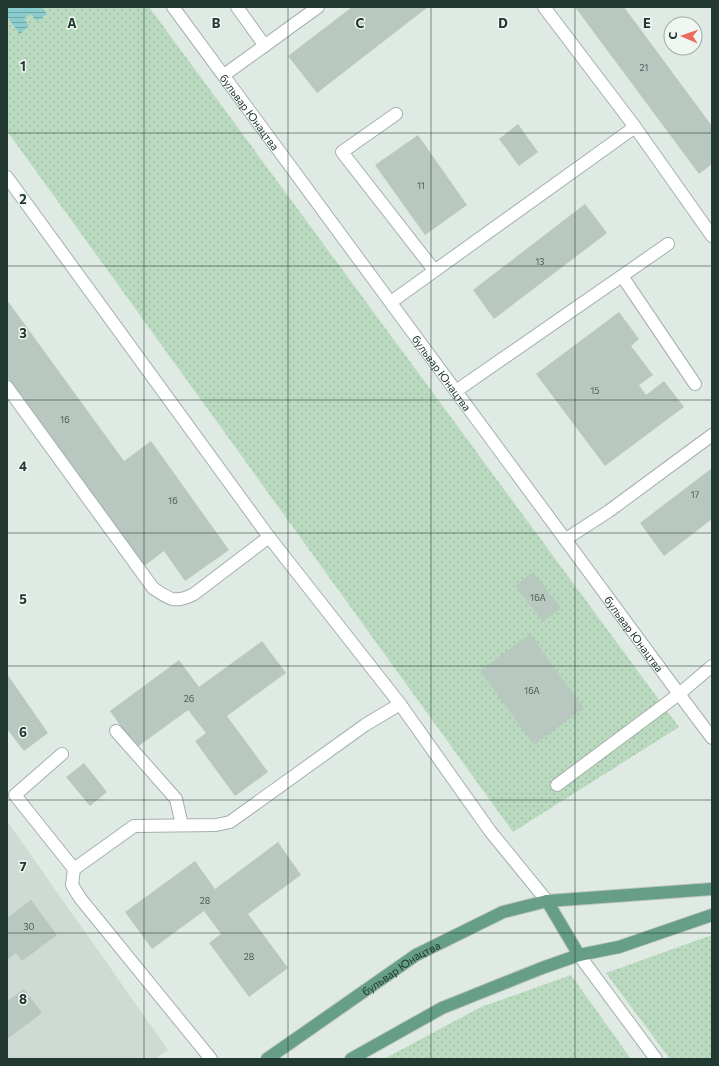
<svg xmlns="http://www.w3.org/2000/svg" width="719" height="1066" viewBox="0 0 719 1066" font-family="Commissioner,sans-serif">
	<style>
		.built { fill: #cedad3 }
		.grass { fill: url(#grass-dots) }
		.water { fill: url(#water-rules) }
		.building { fill: #b8c7bf }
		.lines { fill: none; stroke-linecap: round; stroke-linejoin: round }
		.minor-casing { stroke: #a3b1aa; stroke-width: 14 }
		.major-casing { stroke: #bcc4c1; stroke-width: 14 }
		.minor { stroke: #fff; stroke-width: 12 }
		.major { stroke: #669e88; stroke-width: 12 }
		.grid { fill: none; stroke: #213930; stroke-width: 1; stroke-opacity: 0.55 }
		.labels { text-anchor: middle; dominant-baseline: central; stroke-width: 3; stroke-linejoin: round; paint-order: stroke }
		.number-label { font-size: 9px; fill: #475c54 }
		.street-label { font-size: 11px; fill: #213930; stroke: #f0f7f2 }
		.grid-label { font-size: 13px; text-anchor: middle; font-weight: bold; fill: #213930; stroke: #f0f7f2; stroke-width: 3; stroke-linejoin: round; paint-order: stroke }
	</style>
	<defs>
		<pattern id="grass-dots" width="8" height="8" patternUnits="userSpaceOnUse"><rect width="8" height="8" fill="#b9dabe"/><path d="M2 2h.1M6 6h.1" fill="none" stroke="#9fbca4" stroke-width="1.8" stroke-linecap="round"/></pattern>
		<pattern id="water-rules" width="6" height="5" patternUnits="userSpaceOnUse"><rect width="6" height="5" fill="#8acccd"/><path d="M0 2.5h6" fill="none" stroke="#70a7a7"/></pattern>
	</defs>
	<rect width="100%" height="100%" fill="#e0eae4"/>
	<path class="built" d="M7,821L168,1050L155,1059H7Z"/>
	<path class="grass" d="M7,7H149L679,727L513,832L7,131Z
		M712,935V1059H670L606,973Z
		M571,975L631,1059H384L481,1007Z"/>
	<path class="water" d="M7,7H42L47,14L37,21L31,14L24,18L29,26L20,34L7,17Z"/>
	<path class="building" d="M352,7H428L317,93L288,56Z
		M575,7H624L712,126V164L699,174Z
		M518,124L538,152L519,166L499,139Z
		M418,135L467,205L425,235L375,165Z
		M585,204L607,233L494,319L473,290Z
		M7,300L124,461L151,441L229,550L185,581L164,551L144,566L7,377Z
		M619,312L639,339L631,346L653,375L639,385L646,395L664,381L684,407L605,466L536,374Z
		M712,468V519L664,556L640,523Z
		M533,572L561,608L543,622L515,586Z
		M530,634L584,708L534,745L480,671Z
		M262,641L286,673L227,716L268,772L235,796L195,741L206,733L188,710L136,748L110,711L179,660L199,687Z
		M7,674L48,733L24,751L7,729Z
		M84,763L107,792L90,806L66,777Z
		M278,842L301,875L248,914L288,968L249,997L209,943L221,934L204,911L152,949L125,912L195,861L215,889Z
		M31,900L57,935L22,961L16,953L7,960V918Z
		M24,989L42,1013L7,1039V1001Z"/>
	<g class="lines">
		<g class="minor-casing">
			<g id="minor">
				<path id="s1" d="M173,7L679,694L712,738"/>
				<path d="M237,7L265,46"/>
				<path d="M544,7L635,127L712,236"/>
				<path d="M224,75L318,7"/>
				<path d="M396,114L342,152L434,270"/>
				<path d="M7,177L269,537L400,704L490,831L547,901"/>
				<path d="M622,276L695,384"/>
				<path d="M391,302L635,127"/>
				<path d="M7,387L153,588C169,599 175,604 194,594L269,537"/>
				<path d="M456,391L668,244"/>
				<path d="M566,539L609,511L712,435"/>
				<path d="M116,731L176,799L182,825"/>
				<path d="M62,754L15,795L74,869"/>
				<path d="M557,785L679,694L712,666"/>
				<path d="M579,955L656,1059"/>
				<path d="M211,1059L80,898L72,885L74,869L134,826L216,825L230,822L365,725L400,704"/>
			</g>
		</g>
		<g class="major-casing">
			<g id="major">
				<path d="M547,901L579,955"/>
				<path id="s2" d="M267,1059L416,955L503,912L547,901L712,889"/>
				<path d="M351,1059L442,1008L542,968L579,955L619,947L712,915"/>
			</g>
		</g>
		<use href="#minor" class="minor"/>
		<use href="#major" class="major"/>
	</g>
	<path class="grid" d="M144,7V1059M288,7V1059M431,7V1059M575,7V1059M7,133H712M7,266H712M7,400H712M7,533H712M7,666H712M7,800H712M7,933H712"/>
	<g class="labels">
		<g class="number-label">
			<text x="644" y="67">21</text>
			<text x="421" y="185">11</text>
			<text x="540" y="261">13</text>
			<text x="595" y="390">15</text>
			<text x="65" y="419">16</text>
			<text x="695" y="494">17</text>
			<text x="173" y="500">16</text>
			<text x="538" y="597">16А</text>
			<text x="532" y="690">16А</text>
			<text x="189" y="698">26</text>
			<text x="205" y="900">28</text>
			<text x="29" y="926">30</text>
			<text x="249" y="956">28</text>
		</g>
		<g class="street-label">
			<text stroke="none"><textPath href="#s1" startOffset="130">бульвар Юнацтва</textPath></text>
			<text stroke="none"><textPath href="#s1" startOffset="454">бульвар Юнацтва</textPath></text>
			<text stroke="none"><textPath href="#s1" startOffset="778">бульвар Юнацтва</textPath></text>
			<text stroke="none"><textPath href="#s2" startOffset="162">бульвар Юнацтва</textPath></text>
		</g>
	</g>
	<g class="grid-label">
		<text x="72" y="28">A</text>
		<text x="216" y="28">B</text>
		<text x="360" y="28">C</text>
		<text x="503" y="28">D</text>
		<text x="647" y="28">E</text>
		<text x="23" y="71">1</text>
		<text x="23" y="204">2</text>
		<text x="23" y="338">3</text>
		<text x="23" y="471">4</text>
		<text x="23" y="604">5</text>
		<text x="23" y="737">6</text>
		<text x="23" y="871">7</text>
		<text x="23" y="1004">8</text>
	</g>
	<rect width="719" height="1066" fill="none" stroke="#213930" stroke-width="16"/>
	<g transform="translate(683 36) rotate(272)"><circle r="19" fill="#f0f7f2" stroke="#9daba4"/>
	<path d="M0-3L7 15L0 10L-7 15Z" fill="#eb6c5c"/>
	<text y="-6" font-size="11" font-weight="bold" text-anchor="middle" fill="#213930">С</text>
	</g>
</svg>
